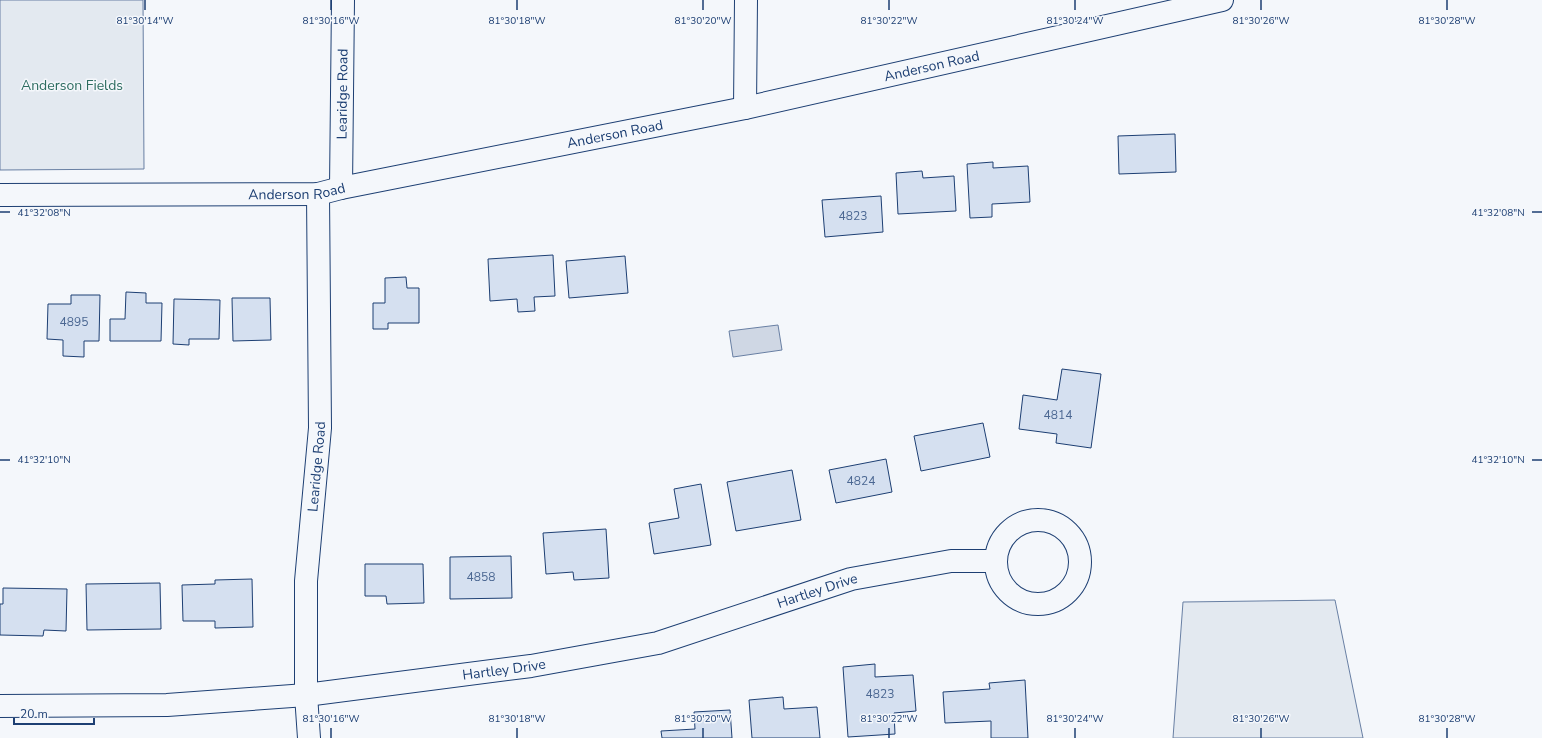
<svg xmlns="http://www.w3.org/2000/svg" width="1542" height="738" viewBox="0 0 1542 738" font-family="'Nunito Sans',sans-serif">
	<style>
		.green { fill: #e3e9f0; stroke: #687fa3 }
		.water { fill: #cfd7e4; stroke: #687fa3 }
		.building { fill: #d5e0f0; stroke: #1d3f73 }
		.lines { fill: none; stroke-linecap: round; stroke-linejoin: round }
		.minor-casing { stroke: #1d3f73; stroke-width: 24 }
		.tertiary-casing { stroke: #1d3f73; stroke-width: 24 }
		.minor { stroke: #f4f7fb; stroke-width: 22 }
		.tertiary { stroke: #f4f7fb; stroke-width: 22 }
		.ticks { fill: none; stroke: #1d3f73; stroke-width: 1.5 }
		.labels { text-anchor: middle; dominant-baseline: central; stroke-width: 3; stroke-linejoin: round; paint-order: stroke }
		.number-label { font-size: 12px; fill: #4b6792 }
		.street-label { font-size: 14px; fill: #1d3f73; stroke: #f4f7fb }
		.park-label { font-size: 14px; fill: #2c6c60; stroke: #f4f7fb }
		.ticks-label { font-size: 10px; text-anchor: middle; fill: #1d3f73; stroke: #f4f7fb; stroke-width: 3; stroke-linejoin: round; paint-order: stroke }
	</style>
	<rect width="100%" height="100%" fill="#f4f7fb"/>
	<path class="green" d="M0,0H143L144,169L0,170Z
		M1335,600L1363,738H1173L1183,602Z"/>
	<path class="water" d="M778,325L782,350L733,357L729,331Z"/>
	<path class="building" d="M1175,134L1176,172L1119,174L1118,136Z
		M993,162V168L1028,166L1030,202L992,204V217L970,218L967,164Z
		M922,171L923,178L954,176L956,211L898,214L896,173Z
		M881,196L883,232L825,237L822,200Z
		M553,255L555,296L534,297L535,311L518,312L517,299L490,301L488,259Z
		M625,256L628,293L569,298L566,261Z
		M406,277L407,288H419V323H388V329H373V303H385V278Z
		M126,292L146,293V303H162L161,341H110V319H125Z
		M71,295H100L99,341H84V357L63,356V340L47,339L48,304H71Z
		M232,298H270L271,340L233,341Z
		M174,299L220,300L219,339H189V345L173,344Z
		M1062,369L1101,374L1091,448L1056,443L1057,434L1019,429L1023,395L1057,400Z
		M983,423L990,457L921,471L914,436Z
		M886,459L892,492L836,503L829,470Z
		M792,470L801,520L736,531L727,482Z
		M701,484L711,545L654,554L649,523L679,518L674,489Z
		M606,529L609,578L574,580L573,572L546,574L543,533Z
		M511,556L512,598L450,599V557Z
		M365,564H423L424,603L387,604L386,596H365Z
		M252,579L253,627L215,628V621H183L182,585L215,584V580Z
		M160,583L161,629L87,630L86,584Z
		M3,588L67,589L66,631L44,630L43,636L0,635V604H3Z
		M875,664V677L913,675L916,711L894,713L895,734L848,737L843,667Z
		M1025,680L1028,738H991V721L945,723L943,692L990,689L989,683Z
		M783,697L784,709L817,707L820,738H752L749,700Z
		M730,710L732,738H662L661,731L695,729L694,712Z"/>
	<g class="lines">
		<g class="minor-casing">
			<g id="minor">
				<path d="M745,108L746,0"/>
				<path id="s1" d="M341,188L343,0"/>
				<circle cx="1038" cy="562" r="42"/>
				<path id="s2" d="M0,706L167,705L306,695L531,666L658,643L851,579L951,561H996"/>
				<path id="s3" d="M309,738L306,695V581L320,428L318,194"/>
			</g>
		</g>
		<g class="tertiary-casing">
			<g id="tertiary">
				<path id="s4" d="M0,195L318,194L341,188L745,108L1222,0"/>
			</g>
		</g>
		<use href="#minor" class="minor"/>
		<use href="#tertiary" class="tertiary"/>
	</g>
	<path class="ticks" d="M145,0V10M331,0V10M517,0V10M703,0V10M889,0V10M1075,0V10M1261,0V10M1447,0V10M0,212H10M1532,212H1542M0,460H10M1532,460H1542M331,728V738M517,728V738M703,728V738M889,728V738M1075,728V738M1261,728V738M1447,728V738"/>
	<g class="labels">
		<g class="number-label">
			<text x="853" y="216">4823</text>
			<text x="74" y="322">4895</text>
			<text x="1058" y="415">4814</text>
			<text x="861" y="481">4824</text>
			<text x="481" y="577">4858</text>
			<text x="880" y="694">4823</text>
		</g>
		<g class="street-label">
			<text stroke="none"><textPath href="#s4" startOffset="945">Anderson Road</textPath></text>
			<text stroke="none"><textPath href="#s1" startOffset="94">Learidge Road</textPath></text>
			<text stroke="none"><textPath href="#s4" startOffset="621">Anderson Road</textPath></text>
			<text stroke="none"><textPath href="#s4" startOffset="297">Anderson Road</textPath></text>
			<text stroke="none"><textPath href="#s3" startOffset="272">Learidge Road</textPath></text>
			<text stroke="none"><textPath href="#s2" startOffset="830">Hartley Drive</textPath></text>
			<text stroke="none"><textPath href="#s2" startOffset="506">Hartley Drive</textPath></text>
		</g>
		<g class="park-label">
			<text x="72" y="85">Anderson Fields</text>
		</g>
	</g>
	<g class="ticks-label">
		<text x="145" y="24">81°30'14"W</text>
		<text x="331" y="24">81°30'16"W</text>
		<text x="517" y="24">81°30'18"W</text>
		<text x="703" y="24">81°30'20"W</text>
		<text x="889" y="24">81°30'22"W</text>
		<text x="1075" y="24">81°30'24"W</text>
		<text x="1261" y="24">81°30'26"W</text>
		<text x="1447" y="24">81°30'28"W</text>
		<text x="1498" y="216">41°32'08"N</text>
		<text x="44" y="216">41°32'08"N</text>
		<text x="1498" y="463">41°32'10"N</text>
		<text x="44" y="463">41°32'10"N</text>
		<text x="331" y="722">81°30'16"W</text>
		<text x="517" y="722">81°30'18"W</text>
		<text x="703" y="722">81°30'20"W</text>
		<text x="889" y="722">81°30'22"W</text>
		<text x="1075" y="722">81°30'24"W</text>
		<text x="1261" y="722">81°30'26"W</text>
		<text x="1447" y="722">81°30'28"W</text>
	</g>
	<path d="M14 718v6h80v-6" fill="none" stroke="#1d3f73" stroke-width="2"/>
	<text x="20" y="718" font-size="12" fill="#1d3f73" stroke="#f4f7fb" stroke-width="3" paint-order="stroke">20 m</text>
</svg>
